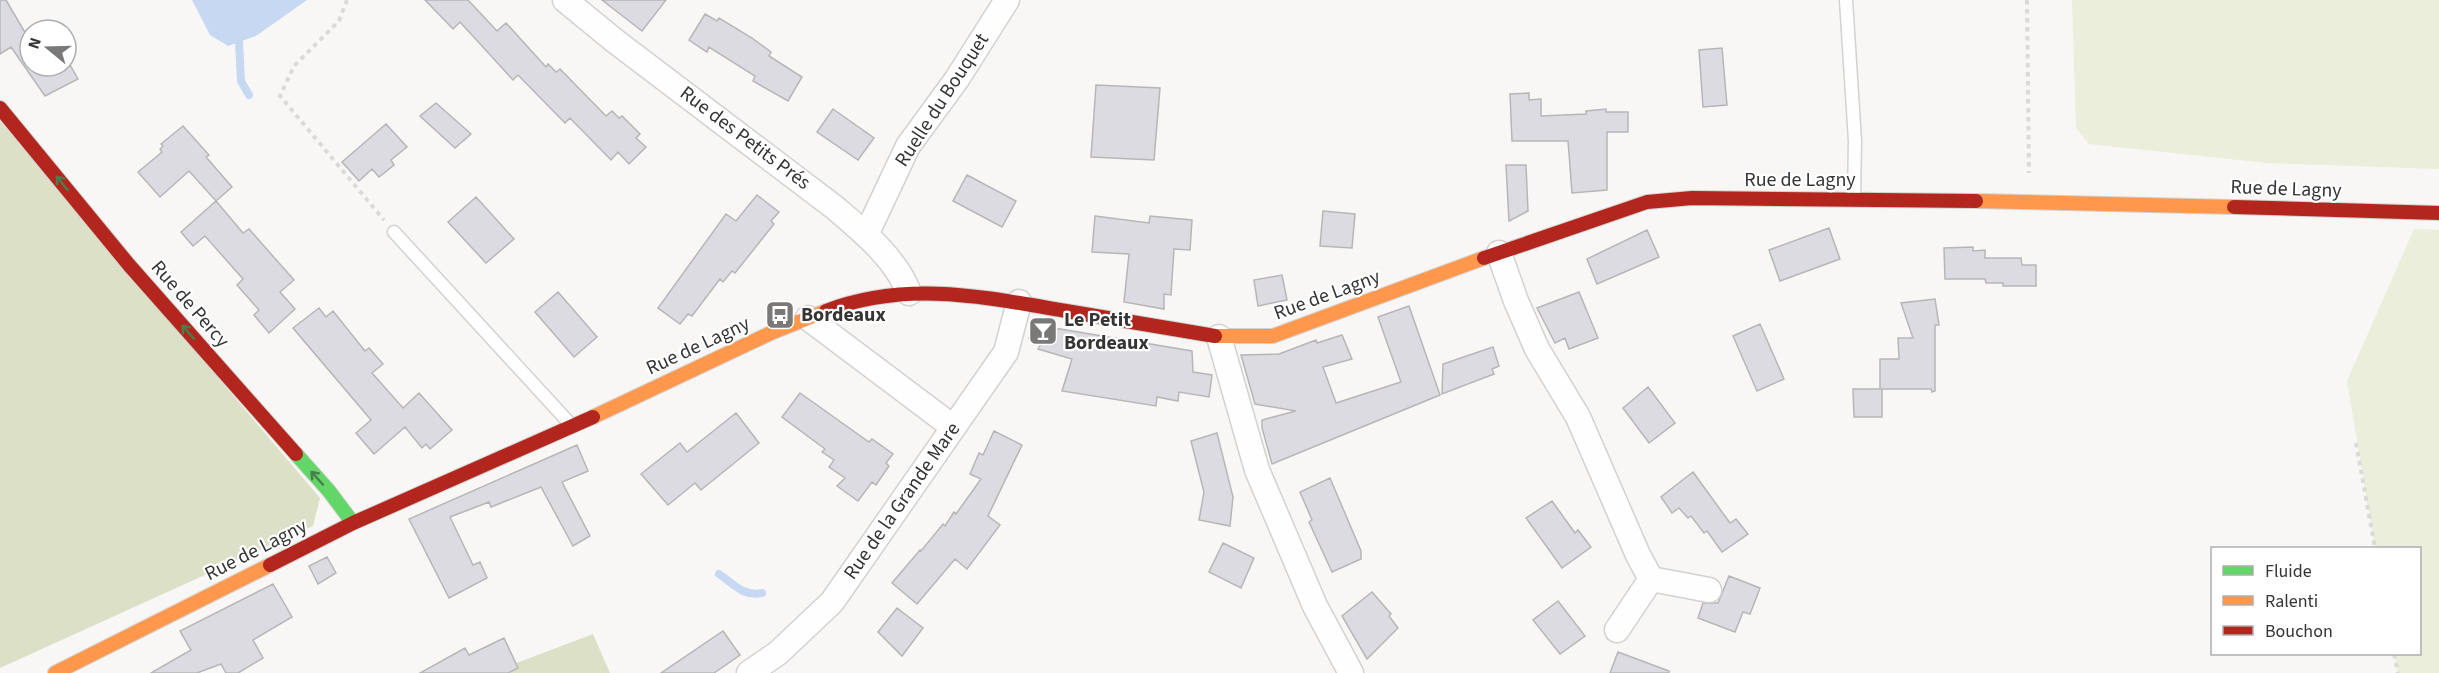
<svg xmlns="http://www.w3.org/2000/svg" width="2439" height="673" viewBox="0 0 2439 673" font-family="'Source Sans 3',sans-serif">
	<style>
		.green { fill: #eaeedb }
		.forest { fill: #dbe0c7 }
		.water { fill: #c6d8f2 }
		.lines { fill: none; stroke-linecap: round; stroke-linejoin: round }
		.stream { stroke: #c6d8f2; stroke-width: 8 }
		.building { fill: #dddbe2; stroke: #b7b6b6; stroke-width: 1.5 }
		.lane-casing { stroke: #d3d2d0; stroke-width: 15 }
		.street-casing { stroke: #d3d2d0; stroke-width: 27 }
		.fast-casing { stroke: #d3d2d0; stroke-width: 16 }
		.slow-casing { stroke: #d3d2d0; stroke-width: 16 }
		.jam-casing { stroke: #d3d2d0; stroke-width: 16 }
		.path { stroke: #dadada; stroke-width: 4; stroke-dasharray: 4.5 4.5; stroke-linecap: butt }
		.lane { stroke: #fefefe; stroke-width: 12 }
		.street { stroke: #fefefe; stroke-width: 24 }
		.fast { stroke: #63d668; stroke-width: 14 }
		.slow { stroke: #ff974d; stroke-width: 14 }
		.jam { stroke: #b3261e; stroke-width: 14 }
		.oneway { stroke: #4a7d4b }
		.labels { text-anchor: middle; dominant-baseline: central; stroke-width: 4.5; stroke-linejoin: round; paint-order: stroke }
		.street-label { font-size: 20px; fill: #363534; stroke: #fff }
		.poi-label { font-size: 20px; font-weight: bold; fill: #363534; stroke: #fff; text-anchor: start }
	</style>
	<rect width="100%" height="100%" fill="#f9f7f5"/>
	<path class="green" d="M2072,0H2439V169L2266,163L2089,144L2076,128Z
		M2414,229L2439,230V673H2398L2394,654H2420V548H2375L2347,381Z"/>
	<path class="forest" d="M0,121L320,498L313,526L0,668Z
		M593,634L610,673H490Z"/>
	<path class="water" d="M192,0H307L256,36L228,46L210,35Z"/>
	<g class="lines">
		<path class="stream" d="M233,36L239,42L241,81L249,95
			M719,574C734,584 743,597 762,593"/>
	</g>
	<path class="building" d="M0,0H6L30,41V66H66V58L78,79L45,96L11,47L0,54Z
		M425,0H468L497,31L506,23L546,67L548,64L556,72L560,69L606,116L612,111L619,118L622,116L640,134L636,138L646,147L629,164L618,152L611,160L570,118L565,123L518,75L513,80L460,22L453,29Z
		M602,0H666L642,31Z
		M705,14L717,21L719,18L752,38L771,52L769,56L802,77L788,101L753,81L755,76L709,47L707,52L689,40Z
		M1722,48L1727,105L1703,107L1699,50Z
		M1096,85L1160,88L1154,160L1091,157Z
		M1529,93V100L1541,99V116L1586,114V111L1606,109V112H1628V132H1607V190L1572,193L1568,141H1512L1510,94Z
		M436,103L471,134L455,148L420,116Z
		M833,109L874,138L858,160L817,132Z
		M386,124L407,147L391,160L394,165L379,177L372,169L359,181L342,162Z
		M183,126L209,155L206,157L232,187L216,201L189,171L160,197L138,172L162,152L160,149L163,146L161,144Z
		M1506,165H1526L1528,211L1509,221Z
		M967,175L1016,201L1002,227L953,201Z
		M757,195L779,212L771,221L774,224L735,273L732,271L723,282L720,279L692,316L688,314L680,324L658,308L726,214L736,221Z
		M476,197L514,239L486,263L448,222Z
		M216,201L243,233L249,229L294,280L280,292L295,309L269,333L254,315L259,310L237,285L243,279L205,236L193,246L181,232Z
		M1323,211L1355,214L1352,248L1320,246Z
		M1095,216L1149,223L1150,216L1192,220L1190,250L1174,249L1171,295L1164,294V309L1124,302L1129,254L1092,252Z
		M1829,228L1840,259L1780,281L1769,250Z
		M1647,230L1659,257L1597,284L1587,259Z
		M1973,247V251L1985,250V258H2021L2022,265H2036V286H2003V283H1986L1985,279H1945L1944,248Z
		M1282,275L1287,300L1258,306L1254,280Z
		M558,292L597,337L574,357L535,312Z
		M1579,292L1598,338L1569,349L1565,338L1555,343L1537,308Z
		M1935,299L1939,325H1935V391L1932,392L1931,389H1880V359H1899L1898,338H1913L1901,303Z
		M1409,306L1440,395L1272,464L1262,428V420L1296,411L1255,404L1241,355L1279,354L1316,340L1317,343L1342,335L1352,359L1323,367L1336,403L1401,382L1378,317Z
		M319,308L326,317L333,311L365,351L369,348L383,364L372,373L403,408L419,393L452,430L430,449L426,444L422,448L405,427L374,454L356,433L371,420L293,328Z
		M1760,324L1784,379L1757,391L1733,336Z
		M1036,325L1192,351L1193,372L1212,375L1209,397L1179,392L1178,401L1157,397L1156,406L1062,391L1072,359L1038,349L1042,342L1029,338Z
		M1493,347L1499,366L1492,369L1494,374L1442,394L1443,364Z
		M1648,387L1675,423L1649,443L1623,408Z
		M1853,389H1882V417H1854Z
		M800,393L869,442L872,439L893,454L886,463L889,466L876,485L872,482L858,501L837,486L845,478L829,467L834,460L822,452L825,449L782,417Z
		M736,413L759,443L701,490L695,483L668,505L641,474L680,443L687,452Z
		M994,431L1022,445L988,516L1000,525L967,569L955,559L917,604L892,583L920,550L921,551L943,524L945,526L954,512L956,514L981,479L970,474L979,453L983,455Z
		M1217,433L1233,497L1230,526L1199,520L1204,492L1191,441Z
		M577,445L588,471L562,482L590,536L573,546L541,487L491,507L489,502L450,517L473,565L480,562L487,578L449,598L409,519Z
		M1693,472L1730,523L1736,519L1748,534L1722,552L1707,531L1704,533L1691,516L1688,518L1679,508L1672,513L1661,497Z
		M1330,478L1361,551V559L1332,572L1309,522L1312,520L1300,492Z
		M1552,501L1575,533L1578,530L1591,547L1562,568L1526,518Z
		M1223,543L1254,558L1241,588L1209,572Z
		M327,557L336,573L318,584L309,566Z
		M1729,576L1760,588L1750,614L1743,612L1735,632L1698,618L1703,603H1718Z
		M273,584L292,617L253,640L263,658L238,673H226L221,664L197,673H151L191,650L180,631Z
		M1372,592L1391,614L1389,616L1398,628L1367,659L1342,616Z
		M1558,601L1585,636L1560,654L1533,620Z
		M897,608L923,628L902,656L878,632Z
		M723,631L740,655L714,673H661Z
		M504,638L518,668L508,673H420L465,648L469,655Z
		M1618,652L1669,671V673H1610Z"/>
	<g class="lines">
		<g class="lane-casing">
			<path id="lane" d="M1846,0L1855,141L1854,199
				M394,232L572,426"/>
		</g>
		<g class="street-casing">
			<path id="street" d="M565,0L615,41L834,207C862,231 896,258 909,293
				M866,235L908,146L957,79L1007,0
				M1499,253L1516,301L1537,349L1578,417L1638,555L1651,579
				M808,318L953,427
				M1219,337L1257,470L1315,606L1351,673
				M1617,630L1651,579L1709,590
				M749,673L778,653L832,602L1006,352L1019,302"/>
		</g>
		<g class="fast-casing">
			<path id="fast" d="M296,454L329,491L353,523"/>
		</g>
		<g class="slow-casing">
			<path id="slow" d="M1976,201L2234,207
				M1215,336H1273L1484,258
				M593,417L773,332L826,311
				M55,673L270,565"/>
		</g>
		<g class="jam-casing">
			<path id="jam" d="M0,108L129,265L296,454
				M2234,207L2439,213
				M1484,258L1647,202L1692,198L1976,201
				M826,311C907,280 984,297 1066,311C1116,319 1165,328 1215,336
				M270,565L353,523L593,417"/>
		</g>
		<path class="path" d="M347,0L339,21L294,66L280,96L384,220
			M2027,0L2029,173
			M2356,443L2375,548
			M2394,654L2398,673"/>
		<use href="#lane" class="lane"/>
		<use href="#street" class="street"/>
		<use href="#fast" class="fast"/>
		<use href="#slow" class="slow"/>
		<use href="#jam" class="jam"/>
	</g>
	<defs><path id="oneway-shaft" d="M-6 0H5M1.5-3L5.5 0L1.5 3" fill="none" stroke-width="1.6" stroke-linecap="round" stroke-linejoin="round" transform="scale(1.5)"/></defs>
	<g class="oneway">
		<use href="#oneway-shaft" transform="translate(62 183) rotate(-129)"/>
		<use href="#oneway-shaft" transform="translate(188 332) rotate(-131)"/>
		<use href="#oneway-shaft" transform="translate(317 478) rotate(-132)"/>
	</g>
	<defs>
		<g id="bus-square" transform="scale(1.5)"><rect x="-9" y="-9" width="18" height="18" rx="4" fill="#7a7978" stroke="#fff"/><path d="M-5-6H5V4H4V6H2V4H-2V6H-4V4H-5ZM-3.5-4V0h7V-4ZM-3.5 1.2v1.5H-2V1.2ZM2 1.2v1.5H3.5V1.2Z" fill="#fff"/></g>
		<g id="bar-square" transform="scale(1.5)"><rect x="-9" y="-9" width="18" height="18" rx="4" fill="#7a7978" stroke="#fff"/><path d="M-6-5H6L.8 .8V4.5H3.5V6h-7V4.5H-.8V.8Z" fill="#fff"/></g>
	</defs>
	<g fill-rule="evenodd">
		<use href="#bus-square" x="780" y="315"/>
		<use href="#bar-square" x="1043" y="331"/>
	</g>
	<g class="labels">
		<g class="street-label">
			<text transform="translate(942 100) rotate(-57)">Ruelle du Bouquet</text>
			<text transform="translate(745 138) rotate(37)">Rue des Petits Prés</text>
			<text x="1800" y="180">Rue de Lagny</text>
			<text transform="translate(2286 189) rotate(2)">Rue de Lagny</text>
			<text transform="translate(1327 295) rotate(-20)">Rue de Lagny</text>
			<text transform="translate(190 304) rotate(49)">Rue de Percy</text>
			<text transform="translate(698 346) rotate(-25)">Rue de Lagny</text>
			<text transform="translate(902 501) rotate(-55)">Rue de la Grande Mare</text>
			<text transform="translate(256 550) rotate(-27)">Rue de Lagny</text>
		</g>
		<g class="poi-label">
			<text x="801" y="315">Bordeaux</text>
			<text x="1064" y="320">Le Petit<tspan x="1064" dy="23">Bordeaux</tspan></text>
		</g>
	</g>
	<rect x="2211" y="547" width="210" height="108" fill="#ffffff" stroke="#afaeae" stroke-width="1.5"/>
	<rect x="2223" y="566" width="30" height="9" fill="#63d668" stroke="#afaeae" stroke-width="1.5"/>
	<text x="2265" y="577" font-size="18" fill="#363534">Fluide</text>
	<rect x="2223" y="596" width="30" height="9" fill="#ff974d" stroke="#afaeae" stroke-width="1.5"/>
	<text x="2265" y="607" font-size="18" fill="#363534">Ralenti</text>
	<rect x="2223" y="626" width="30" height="9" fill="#b3261e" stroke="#afaeae" stroke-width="1.5"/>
	<text x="2265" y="637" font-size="18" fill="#363534">Bouchon</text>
	<g transform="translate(48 48) rotate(289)"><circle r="28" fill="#ffffff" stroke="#afaeae" stroke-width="1.5"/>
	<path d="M0-4.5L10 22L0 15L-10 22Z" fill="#7a7978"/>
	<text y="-9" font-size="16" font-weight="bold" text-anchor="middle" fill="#363534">N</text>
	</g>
</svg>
